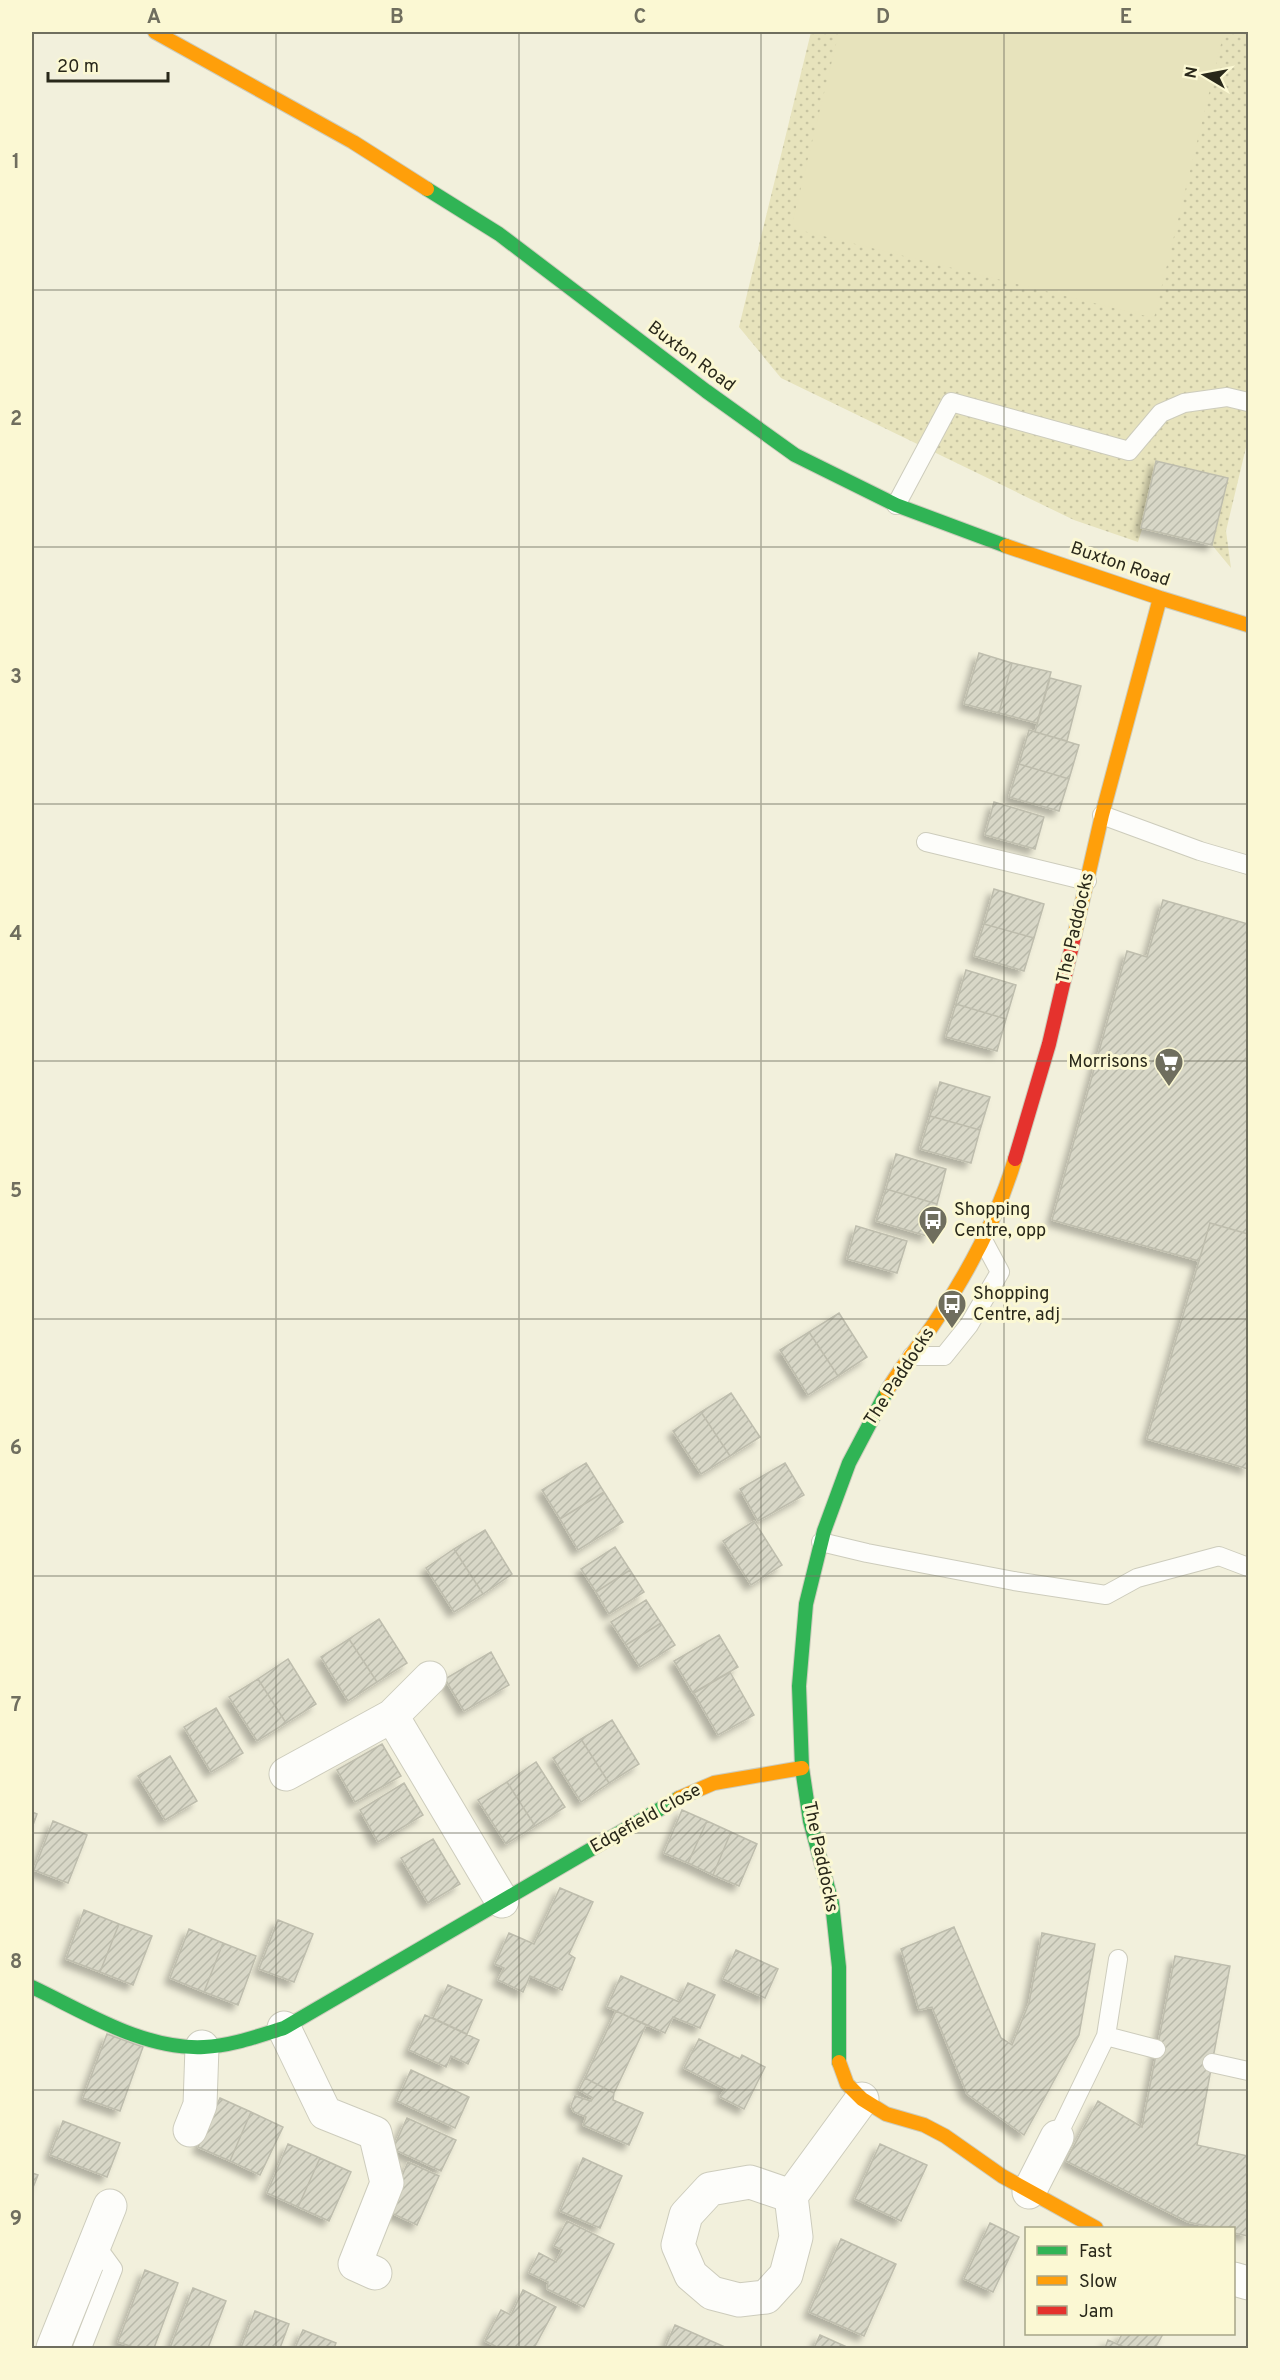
<svg xmlns="http://www.w3.org/2000/svg" width="1280" height="2380" viewBox="0 0 1280 2380" font-family="Overpass,sans-serif">
	<style>
		.grass { fill: url(#grass-dots) }
		.park { fill: #e7e3bc }
		.building { fill: url(#building-hatch); stroke: #bebdad; stroke-width: 1.5; filter: url(#shadow) }
		.lines { fill: none; stroke-linecap: round; stroke-linejoin: round }
		.lane-casing { stroke: #cdccbc; stroke-width: 20 }
		.street-casing { stroke: #cdccbc; stroke-width: 35 }
		.fast-casing { stroke: #cdccbc; stroke-width: 16 }
		.slow-casing { stroke: #cdccbc; stroke-width: 16 }
		.jam-casing { stroke: #cdccbc; stroke-width: 16 }
		.lane { stroke: #fdfdfa; stroke-width: 18 }
		.street { stroke: #fdfdfa; stroke-width: 33 }
		.fast { stroke: #30b455; stroke-width: 14 }
		.slow { stroke: #ff9f0a; stroke-width: 14 }
		.jam { stroke: #e5322d; stroke-width: 14 }
		.grid { fill: none; stroke: #6f6e5e; stroke-width: 1.5; stroke-opacity: 0.55 }
		.labels { text-anchor: middle; dominant-baseline: central; stroke-width: 6; stroke-linejoin: round; paint-order: stroke }
		.street-label { font-size: 18px; fill: #29281a; stroke: #fbf8d3 }
		.poi-label { font-size: 18px; fill: #29281a; stroke: #fbf8d3; text-anchor: start }
		.neatline { fill: none; stroke: #6f6e5e; stroke-width: 2 }
		.grid-label { font-size: 20px; text-anchor: middle; font-weight: bold; fill: #6f6e5e }
	</style>
	<defs>
		<pattern id="grass-dots" width="8" height="8" patternUnits="userSpaceOnUse" patternTransform="scale(1.5)"><rect width="8" height="8" fill="#e7e3bc"/><path d="M2 2h.1M6 6h.1" fill="none" stroke="#c6c3a1" stroke-width="1.8" stroke-linecap="round"/></pattern>
		<pattern id="building-hatch" width="6" height="6" patternUnits="userSpaceOnUse" patternTransform="scale(1.5)"><rect width="6" height="6" fill="#d8d7c7"/><path d="M-1 1l2-2M0 6l6-6M5 7l2-2" fill="none" stroke="#b9b9aa"/></pattern>
		<filter id="shadow"><feDropShadow dx="-5.5" dy="5.5" stdDeviation="3" flood-color="#0004"/></filter>
	</defs>
	<rect width="100%" height="100%" fill="#f2f0dc"/>
	<path class="grass" d="M811,32H1248V439L1226,531L1231,568L1212,545L1142,529L1138,542L1074,520L781,378L739,327Z"/>
	<path class="park" d="M839,32H1224L1154,318L791,228Z"/>
	<path class="building" d="M1156,461L1228,478L1212,545L1141,528Z
		M979,653L1012,663L999,713L964,704Z
		M1012,663L1051,672L1037,723L999,713Z
		M1050,678L1081,686L1067,741L1035,732Z
		M1029,730L1079,745L1069,779L1019,764Z
		M1019,764L1069,779L1059,811L1009,797Z
		M994,802L1044,817L1035,849L985,835Z
		M994,889L1044,904L1034,938L984,924Z
		M1163,900L1248,924V1234L1210,1223L1199,1261L1052,1220L1127,951L1147,957Z
		M984,924L1034,938L1024,971L974,956Z
		M966,970L1016,985L1006,1019L956,1004Z
		M956,1004L1006,1019L997,1051L946,1037Z
		M940,1082L990,1097L980,1130L930,1116Z
		M930,1116L980,1130L971,1163L920,1149Z
		M896,1154L946,1169L937,1204L886,1189Z
		M886,1189L937,1204L927,1236L876,1221Z
		M1210,1223L1248,1234V1469L1147,1439Z
		M856,1226L907,1241L897,1273L847,1259Z
		M839,1313L867,1357L838,1376L809,1332Z
		M809,1332L838,1376L808,1395L780,1350Z
		M731,1393L760,1437L730,1456L701,1412Z
		M701,1412L730,1456L701,1474L673,1431Z
		M586,1463L604,1492L560,1519L542,1490Z
		M785,1463L804,1495L758,1521L740,1489Z
		M604,1492L623,1522L578,1550L560,1519Z
		M754,1521L782,1565L751,1585L723,1541Z
		M485,1530L512,1574L483,1594L454,1549Z
		M615,1547L630,1570L596,1592L581,1569Z
		M454,1549L483,1594L454,1612L426,1568Z
		M630,1570L644,1592L609,1614L596,1592Z
		M646,1600L661,1623L626,1645L611,1622Z
		M379,1619L407,1663L377,1682L349,1639Z
		M661,1623L675,1645L640,1667L626,1645Z
		M719,1635L738,1667L693,1693L674,1661Z
		M349,1639L377,1682L348,1701L321,1657Z
		M491,1652L509,1685L464,1711L445,1679Z
		M288,1659L316,1704L286,1723L258,1679Z
		M730,1672L754,1715L718,1735L694,1693Z
		M258,1679L286,1723L257,1741L229,1697Z
		M216,1708L243,1753L211,1772L184,1727Z
		M612,1720L639,1764L609,1783L581,1739Z
		M581,1739L609,1783L581,1802L553,1758Z
		M382,1744L401,1776L355,1802L337,1770Z
		M170,1756L197,1801L165,1820L138,1776Z
		M536,1762L565,1807L535,1826L507,1782Z
		M507,1782L535,1826L506,1844L478,1800Z
		M404,1783L423,1815L378,1842L360,1810Z
		M682,1810L707,1821L688,1863L664,1853Z
		M32,1812L37,1814L32,1828Z
		M53,1821L87,1835L68,1883L34,1870Z
		M707,1821L731,1832L713,1875L688,1863Z
		M731,1832L757,1844L739,1886L713,1875Z
		M433,1839L460,1884L428,1903L401,1858Z
		M560,1888L593,1902L569,1954L575,1958L562,1990L530,1976L523,1992L498,1980L504,1968L495,1964L509,1933L534,1944Z
		M84,1910L119,1924L100,1972L66,1959Z
		M278,1920L313,1934L294,1982L259,1969Z
		M119,1924L152,1936L133,1985L100,1972Z
		M954,1927L1001,2038L1012,2045L1029,2003L1042,1933L1095,1944L1079,2035L1024,2135L967,2094L932,2007L919,2010L901,1949Z
		M189,1929L223,1943L204,1992L170,1978Z
		M223,1943L256,1956L238,2005L204,1992Z
		M736,1950L778,1969L765,1998L723,1979Z
		M1175,1956L1230,1966L1197,2145L1248,2156V2236L1234,2233V2228H1216L1188,2222L1066,2161L1098,2101L1142,2127Z
		M621,1976L679,2002L688,1983L715,1995L700,2028L673,2017L665,2033L607,2007Z
		M448,1985L482,2000L467,2034L433,2018Z
		M616,2011L646,2025L614,2093L585,2078Z
		M425,2015L479,2040L468,2064L451,2056L446,2067L409,2050Z
		M107,2034L143,2047L120,2111L83,2098Z
		M699,2039L740,2059L742,2055L765,2067L744,2109L720,2097L725,2089L684,2068Z
		M411,2070L469,2097L455,2128L397,2101Z
		M585,2078L614,2093L613,2100L643,2113L629,2145L583,2125L586,2117L574,2112L571,2106L575,2096L591,2101L593,2098L579,2090Z
		M220,2098L251,2112L230,2161L198,2147Z
		M251,2112L283,2127L260,2175L230,2161Z
		M407,2118L456,2140L441,2171L393,2149Z
		M63,2121L120,2143L107,2177L50,2155Z
		M288,2144L320,2158L298,2207L267,2193Z
		M880,2144L927,2165L901,2221L855,2199Z
		M320,2158L351,2172L329,2221L298,2207Z
		M583,2158L622,2176L600,2228L560,2211Z
		M408,2162L439,2176L417,2225L387,2211Z
		M32,2173L38,2175L32,2190Z
		M567,2221L614,2244L584,2307L547,2289L548,2282L529,2273L539,2253L556,2262L562,2250L554,2246Z
		M990,2223L1019,2237L993,2292L964,2279Z
		M841,2239L896,2264L864,2336L809,2312Z
		M145,2270L178,2283L154,2348H136L118,2342Z
		M193,2288L226,2301L208,2348H170Z
		M523,2290L556,2307L534,2348H499L485,2341L501,2310L511,2315Z
		M255,2311L289,2324L280,2348H241Z
		M675,2325L727,2348H665Z
		M303,2330L336,2343L334,2348H295Z
		M1122,2334H1163L1155,2348H1126L1117,2344Z
		M820,2335L849,2348H814Z
		M1108,2340L1126,2348H1105Z"/>
	<g class="lines">
		<g class="lane-casing">
			<path id="lane" d="M896,505L951,402L1129,451L1161,413L1184,403L1227,397L1248,402
				M1102,815L1200,851L1248,865
				M926,842L1087,881
				M912,1356H944L969,1325L1000,1272L984,1242
				M821,1542L867,1553L1014,1581L1106,1595L1137,1578L1219,1556L1248,1567
				M1106,2036L1156,2049
				M1212,2063L1248,2071
				M1057,2137L1106,2036L1118,1959
				M82,2348L113,2269L94,2243"/>
		</g>
		<g class="street-casing">
			<path id="street" d="M430,1678L392,1716L502,1901
				M286,1774L392,1716
				M284,2028L325,2113L375,2133L387,2183L355,2264L375,2273
				M190,2130L200,2105L202,2047
				M1029,2192L1057,2137
				M791,2196L750,2182L710,2189L686,2215L678,2245L691,2275L712,2293L739,2300L766,2297L786,2275L796,2237L791,2196L862,2099
				M1234,2279L1248,2283
				M53,2348L110,2206"/>
		</g>
		<g class="fast-casing">
			<path id="fast" d="M427,189L499,234L706,391L795,455L896,505L1006,546
				M32,1987C85,2012 143,2050 204,2047C231,2046 258,2036 284,2028L679,1798
				M839,2062V1967L832,1903L810,1821L802,1768L799,1686L806,1604L824,1531L849,1463L887,1391"/>
		</g>
		<g class="slow-casing">
			<path id="slow" d="M155,32L353,142L427,189
				M1006,546L1160,598L1248,625
				M1075,933L1102,815L1160,598
				M887,1391C901,1366 921,1344 937,1319C970,1269 998,1217 1015,1159
				M679,1798L714,1783L802,1768
				M839,2062L847,2084L862,2099L886,2114L924,2125L945,2136L1002,2176L1096,2228"/>
		</g>
		<g class="jam-casing">
			<path id="jam" d="M1015,1159L1049,1044L1075,933"/>
		</g>
		<use href="#lane" class="lane"/>
		<use href="#street" class="street"/>
		<use href="#fast" class="fast"/>
		<use href="#slow" class="slow"/>
		<use href="#jam" class="jam"/>
	</g>
	<path class="grid" d="M276,32V2348M519,32V2348M761,32V2348M1004,32V2348M32,290H1248M32,547H1248M32,804H1248M32,1061H1248M32,1319H1248M32,1576H1248M32,1833H1248M32,2090H1248"/>
	<defs>
		<g id="supermarket-pin" transform="scale(1.5)"><path d="M0 17L-7.5 6A9.5 9.5 0 1 1 7.5 6Z" fill="#6f6e5e" stroke="#fbf8d3"/><path d="M-6-5.5h2.5l.6 2H6L4.5 2H-2.5L-4.4-4H-6ZM-1.5 3.2a1.3 1.3 0 1 0 .1 0ZM3 3.2a1.3 1.3 0 1 0 .1 0Z" fill="#fff"/></g>
		<g id="bus-pin" transform="scale(1.5)"><path d="M0 17L-7.5 6A9.5 9.5 0 1 1 7.5 6Z" fill="#6f6e5e" stroke="#fbf8d3"/><path d="M-5-6H5V4H4V6H2V4H-2V6H-4V4H-5ZM-3.5-4V0h7V-4ZM-3.5 1.2v1.5H-2V1.2ZM2 1.2v1.5H3.5V1.2Z" fill="#fff"/></g>
	</defs>
	<g fill-rule="evenodd">
		<use href="#supermarket-pin" x="1169" y="1062"/>
		<use href="#bus-pin" x="933" y="1220"/>
		<use href="#bus-pin" x="952" y="1304"/>
	</g>
	<g class="labels">
		<g class="street-label">
			<text transform="translate(691 357) rotate(37)">Buxton Road</text>
			<text transform="translate(1120 565) rotate(19)">Buxton Road</text>
			<text transform="translate(1076 928) rotate(-77)">The Paddocks</text>
			<text transform="translate(900 1377) rotate(-57)">The Paddocks</text>
			<text transform="translate(646 1819) rotate(-29)">Edgefield Close</text>
			<text transform="translate(820 1857) rotate(78)">The Paddocks</text>
		</g>
		<g class="poi-label">
			<text x="1148" y="1062" text-anchor="end">Morrisons</text>
			<text x="954" y="1210">Shopping<tspan x="954" dy="21">Centre, opp</tspan></text>
			<text x="973" y="1294">Shopping<tspan x="973" dy="21">Centre, adj</tspan></text>
		</g>
	</g>
	<rect width="1280" height="2380" fill="none" stroke="#fbf8d3" stroke-width="66"/>
	<rect x="1025" y="2227" width="210" height="108" fill="#fbf8d3" stroke="#a7a589" stroke-width="1.5"/>
	<rect x="1037" y="2246" width="30" height="9" fill="#30b455" stroke="#a7a589" stroke-width="1.5"/>
	<text x="1079" y="2257" font-size="18" fill="#29281a">Fast</text>
	<rect x="1037" y="2276" width="30" height="9" fill="#ff9f0a" stroke="#a7a589" stroke-width="1.5"/>
	<text x="1079" y="2287" font-size="18" fill="#29281a">Slow</text>
	<rect x="1037" y="2306" width="30" height="9" fill="#e5322d" stroke="#a7a589" stroke-width="1.5"/>
	<text x="1079" y="2317" font-size="18" fill="#29281a">Jam</text>
	<g transform="translate(1205 75) rotate(280)" stroke="#fbf8d3" stroke-width="4.5" paint-order="stroke">
	<path d="M0-4.5L10 22L0 15L-10 22Z" fill="#29281a"/>
	<text y="-9" font-size="16" font-weight="bold" text-anchor="middle" fill="#29281a">N</text>
	</g>
	<path d="M48 72v9h120v-9" fill="none" stroke="#29281a" stroke-width="3"/>
	<text x="57" y="72" font-size="18" fill="#29281a" stroke="#fbf8d3" stroke-width="4.5" paint-order="stroke">20 m</text>
	<rect x="33" y="33" width="1214" height="2314" class="neatline"/>
	<g class="grid-label">
		<text x="154" y="23">A</text>
		<text x="397" y="23">B</text>
		<text x="640" y="23">C</text>
		<text x="883" y="23">D</text>
		<text x="1126" y="23">E</text>
		<text x="16" y="168">1</text>
		<text x="16" y="425">2</text>
		<text x="16" y="683">3</text>
		<text x="16" y="940">4</text>
		<text x="16" y="1197">5</text>
		<text x="16" y="1454">6</text>
		<text x="16" y="1711">7</text>
		<text x="16" y="1968">8</text>
		<text x="16" y="2225">9</text>
	</g>
</svg>
